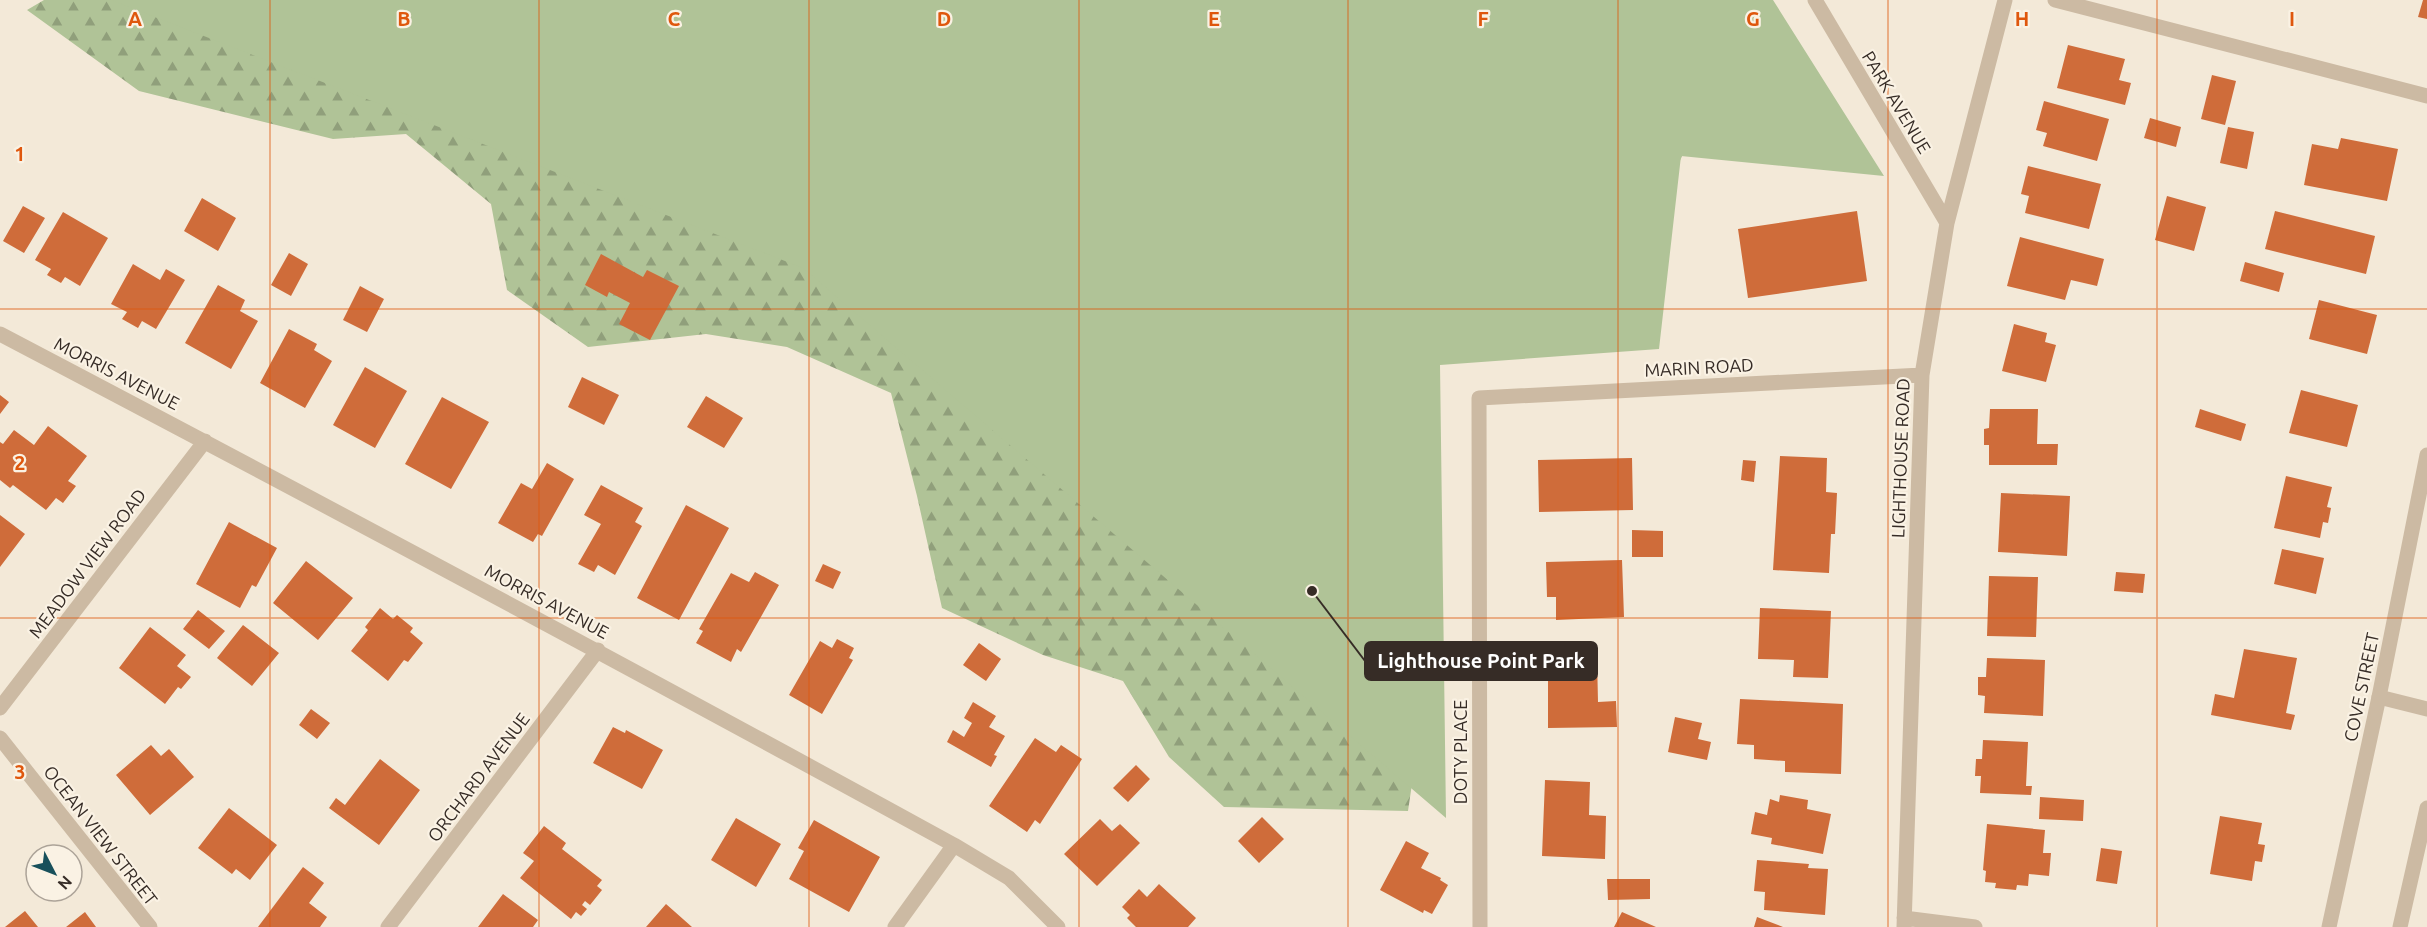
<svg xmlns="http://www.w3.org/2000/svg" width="2427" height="927" viewBox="0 0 2427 927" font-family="Ubuntu,sans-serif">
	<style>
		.forest { fill: url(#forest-firs) }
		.green { fill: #b0c397 }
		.building { fill: #cf6c3a }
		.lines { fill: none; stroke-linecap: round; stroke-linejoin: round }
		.service { stroke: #ccbaa3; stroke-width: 15 }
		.minor { stroke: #ccbaa3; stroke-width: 15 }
		.grid { fill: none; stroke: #df570d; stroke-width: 1.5; stroke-opacity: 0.55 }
		.labels { text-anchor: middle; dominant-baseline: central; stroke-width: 4.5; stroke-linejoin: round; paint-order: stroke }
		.street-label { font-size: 18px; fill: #362c26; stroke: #faf2e4 }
		.grid-label { font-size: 20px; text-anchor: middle; font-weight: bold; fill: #df570d; stroke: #faf2e4; stroke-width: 4.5; stroke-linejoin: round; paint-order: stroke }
		.leader { fill: none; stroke: #362c26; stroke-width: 2 }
		.callout-dot { fill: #362c26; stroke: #faf2e4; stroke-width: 2 }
		.callout { fill: #362c26; stroke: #362c26; stroke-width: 2 }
		.callout-label { font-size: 20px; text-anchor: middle; font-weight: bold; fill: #fff }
	</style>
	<defs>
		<pattern id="forest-firs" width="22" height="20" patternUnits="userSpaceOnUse" patternTransform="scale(1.5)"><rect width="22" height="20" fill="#b0c397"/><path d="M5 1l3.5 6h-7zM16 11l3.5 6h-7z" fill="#909f7b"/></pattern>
	</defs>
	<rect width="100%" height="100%" fill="#f3e9d8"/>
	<path class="forest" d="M44,0H656L1688,144L1643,237L1442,342L1419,450L1420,730L1408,811L1224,807L1169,757L1123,681L1043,655L942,608L917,496L891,393L787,347L706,334L588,347L507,290L491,204L406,134L333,139L139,91L27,10Z"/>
	<path class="green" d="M111,0H1773L1884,176L1681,156L1659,349L1440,365L1446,818L803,268Z"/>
	<path class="building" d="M2423,0H2427V19L2418,17Z
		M2068,45L2125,59L2119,80L2131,83L2125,105L2057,88Z
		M2212,75L2236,81L2225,125L2201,119Z
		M2044,101L2109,119L2097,161L2043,146L2047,133L2036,130Z
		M2150,118L2181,127L2176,147L2144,138Z
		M2228,127L2254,132L2247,169L2220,163Z
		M2341,138L2398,149L2387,201L2304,185L2312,144L2338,149Z
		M2028,166L2101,184L2089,229L2025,213L2029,196L2021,194Z
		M2167,196L2206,207L2194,251L2155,240Z
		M202,198L236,218L218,251L184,231Z
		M23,206L45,218L24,253L3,241Z
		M1857,211L1867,281L1748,298L1738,229Z
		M2275,211L2375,236L2366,274L2265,249Z
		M63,212L108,238L80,286L65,277L61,283L47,275L51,269L35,260Z
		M2020,237L2104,259L2097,286L2071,280L2065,300L2007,286Z
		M289,253L308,264L291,296L271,285Z
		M601,254L643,277L647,270L679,286L650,340L619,324L630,303L609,292L607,297L585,285Z
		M2245,262L2284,273L2279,292L2240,281Z
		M133,264L160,280L166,269L185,280L156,329L142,321L138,328L122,319L127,312L111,304Z
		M218,285L245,300L240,311L258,321L231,369L185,343Z
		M360,286L384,299L367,332L343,320Z
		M2319,300L2377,315L2367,354L2309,339Z
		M2014,324L2047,333L2045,342L2056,345L2046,382L2002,371Z
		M289,329L317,344L314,350L332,361L305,408L260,383Z
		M365,367L407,391L375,448L333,425Z
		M582,377L619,395L604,425L568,407Z
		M2301,390L2358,405L2347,447L2289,433Z
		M0,395L9,402L0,414Z
		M706,396L743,418L724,448L687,427Z
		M442,397L489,422L451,489L405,464Z
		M1990,409H2038L2037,444H2058L2057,465H1989V445H1984V429L1989,428Z
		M2200,409L2246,424L2241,441L2195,427Z
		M48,426L87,456L68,481L76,486L63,503L56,498L46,510L13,485L10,488L0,480V442L3,444L14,430L34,445Z
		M1780,456L1827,458L1826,492L1837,493L1835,534H1831L1829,573L1773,570Z
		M1632,458L1633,510L1539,512L1538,460Z
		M1743,460L1756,461L1754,482L1741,480Z
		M547,463L574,479L542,536L538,534L533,542L498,523L521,483L532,489Z
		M2286,476L2332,487L2327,507L2331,508L2328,523L2323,522L2320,538L2274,528Z
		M601,485L643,508L635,522L642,526L615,575L598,565L594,572L578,564L601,524L584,515Z
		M2001,493L2070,496L2067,556L1998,552Z
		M686,505L729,528L679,620L637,598Z
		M0,515L25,534L0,567Z
		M229,522L277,548L256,587L252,585L240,608L196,584Z
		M1632,530L1663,531V557H1632Z
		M2282,549L2324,558L2316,594L2274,584Z
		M1622,560L1624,617L1556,620V597H1547L1546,562Z
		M306,561L353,598L318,640L273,603Z
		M823,564L841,572L833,589L815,581Z
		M755,572L779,585L741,652L737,649L731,662L696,643L703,631L699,629L731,573L749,582Z
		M2116,572L2145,574L2143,593L2114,591Z
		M1989,576L2038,577L2036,637L1987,636Z
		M380,608L393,619L397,615L413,628L410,632L423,643L408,662L404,660L388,681L351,651L368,630L365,627Z
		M1760,608L1831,611L1828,678L1793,677L1794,660L1758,659Z
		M198,610L225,631L209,649L183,629Z
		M243,625L279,653L252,686L217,658Z
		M150,627L186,655L177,666L191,677L181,689L178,687L165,704L119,668Z
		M837,639L854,648L849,658L853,660L822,714L789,695L820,641L832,648Z
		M979,643L1001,659L986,681L963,665Z
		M2244,649L2297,658L2286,713L2295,715L2291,730L2211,715L2215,694L2234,698Z
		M1597,657L1598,702L1616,701L1617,727L1548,728V658Z
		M1987,658L2045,660L2043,716L1984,713L1985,696L1978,695V677H1986Z
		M1740,699L1843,704L1841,774L1785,772V761L1754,759V745L1737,744Z
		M973,702L996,716L989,727L1005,736L994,755L997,756L991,767L947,742L953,730L964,737L972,723L964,718Z
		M311,709L330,723L317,739L299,725Z
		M1675,717L1702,723L1698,739L1711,742L1707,760L1668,752Z
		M613,727L625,733L626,730L663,750L642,789L593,763Z
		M1035,738L1056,752L1061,745L1082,759L1040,824L1035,820L1027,832L989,806Z
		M1983,740L2028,742L2026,786H2032L2031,795L1980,793L1981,776H1975L1976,759H1982Z
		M151,745L161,756L169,749L194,777L150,815L116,775Z
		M380,759L420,790L379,845L329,808L336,798L345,805Z
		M1136,765L1150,779L1128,802L1113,788Z
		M1545,780L1590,782L1589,815L1606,816L1605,859L1542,856Z
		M1780,795L1808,800L1807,809L1831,814L1823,854L1771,844L1772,838L1751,834L1755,812L1767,815L1770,799L1779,802Z
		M2040,797L2084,800L2083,821L2039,819Z
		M229,808L277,845L250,880L236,869L232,874L198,848Z
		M2220,816L2262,823L2258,844L2265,845L2262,862L2255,861L2252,881L2210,874Z
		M1262,817L1284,839L1259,863L1238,841Z
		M736,818L781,844L756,887L711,860Z
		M1100,819L1112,831L1120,824L1140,843L1097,886L1064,854Z
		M814,820L880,857L849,912L789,879L804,851L798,848Z
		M1987,824L2045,830L2043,853H2051L2049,876L2029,874L2028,886L2017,885L2016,890L1995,888L1996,883L1985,882L1986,871L1983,870Z
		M544,826L566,843L562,849L602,880L597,886L602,890L590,905L585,901L582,905L587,909L581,916L576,912L571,919L520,878L534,861L523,853Z
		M1406,841L1429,853L1421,868L1441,878L1440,880L1448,885L1432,914L1424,910L1423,913L1380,890Z
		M2101,848L2122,851L2117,884L2096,881Z
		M1757,860L1809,864L1808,868L1828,869L1825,915L1764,910L1765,892L1754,891Z
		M303,867L324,883L309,903L327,917L320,927H258Z
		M1607,879H1650V899L1608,900Z
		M1159,884L1196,918L1188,927H1136L1127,918L1130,915L1122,907L1139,889L1147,897Z
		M503,894L538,920L533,927H478Z
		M666,904L692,927H646Z
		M25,911L38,927H5Z
		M85,912L96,927H66Z
		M1622,912L1656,927H1614Z
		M1757,917L1783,927H1754Z"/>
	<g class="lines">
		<path class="service" d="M2379,697L2427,709
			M2400,927L2427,808"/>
		<path class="minor" d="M1815,0L1947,223
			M2055,0L2427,96
			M0,334C320,502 638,672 954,845L1009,878L1058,927
			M0,708L205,441
			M0,738L150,927
			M1904,918L1975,927
			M388,927L598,650
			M895,927L954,845
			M1480,927L1479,398L1922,375
			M1904,927L1922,375L1947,223L2005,0
			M2329,927L2379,697L2427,455"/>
	</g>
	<path class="grid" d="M270,0V927M539,0V927M809,0V927M1079,0V927M1348,0V927M1618,0V927M1888,0V927M2157,0V927M0,309H2427M0,618H2427"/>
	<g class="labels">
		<g class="street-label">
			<text transform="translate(1897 102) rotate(59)">PARK AVENUE</text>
			<text transform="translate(1699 367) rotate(-3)">MARIN ROAD</text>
			<text transform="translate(117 373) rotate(27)">MORRIS AVENUE</text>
			<text transform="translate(1900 458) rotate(-88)">LIGHTHOUSE ROAD</text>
			<text transform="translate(87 563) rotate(-53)">MEADOW VIEW ROAD</text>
			<text transform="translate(547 601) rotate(28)">MORRIS AVENUE</text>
			<text transform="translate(2361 687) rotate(-78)">COVE STREET</text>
			<text transform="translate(1460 752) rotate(-90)">DOTY PLACE</text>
			<text transform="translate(478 777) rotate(-53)">ORCHARD AVENUE</text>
			<text transform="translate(101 835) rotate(52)">OCEAN VIEW STREET</text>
		</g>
	</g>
	<g class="grid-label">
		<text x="135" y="26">A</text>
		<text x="404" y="26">B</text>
		<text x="674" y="26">C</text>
		<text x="944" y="26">D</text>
		<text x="1214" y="26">E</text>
		<text x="1483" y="26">F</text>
		<text x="1753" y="26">G</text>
		<text x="2022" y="26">H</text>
		<text x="2292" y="26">I</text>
		<text x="20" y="161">1</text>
		<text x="20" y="470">2</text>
		<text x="20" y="779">3</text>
	</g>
	<path class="leader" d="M1312 591L1365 661"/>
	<circle class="callout-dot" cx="1312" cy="591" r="6"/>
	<rect class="callout" x="1365" y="642" width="232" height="38" rx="6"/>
	<g class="callout-label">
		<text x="1481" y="668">Lighthouse Point Park</text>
	</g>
	<g transform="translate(54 873) rotate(132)"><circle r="28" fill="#faf2e4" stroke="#aca398" stroke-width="1.5"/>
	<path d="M0-4.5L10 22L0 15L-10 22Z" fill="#18505b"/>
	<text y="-9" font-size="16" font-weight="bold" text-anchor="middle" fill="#362c26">N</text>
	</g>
</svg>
